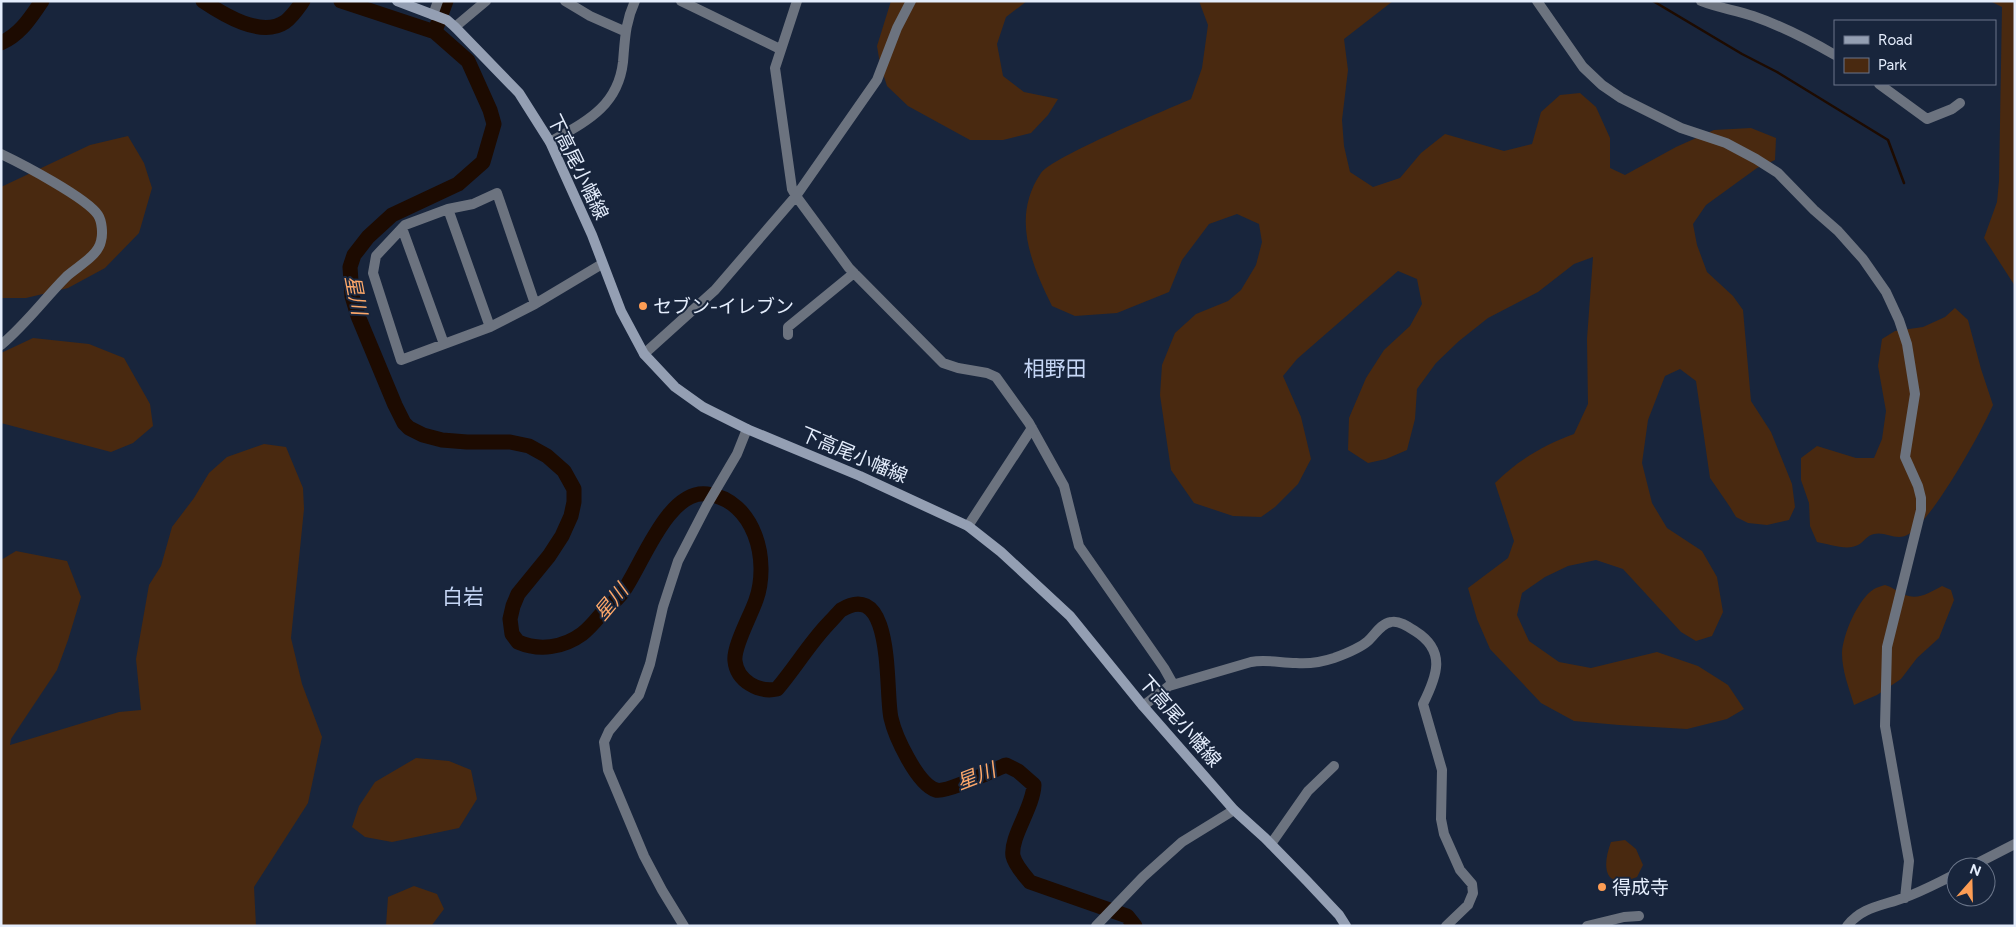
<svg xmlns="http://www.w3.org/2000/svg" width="2016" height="927" viewBox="0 0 2016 927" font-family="Figtree,'Noto Sans JP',sans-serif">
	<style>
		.green { fill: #492910 }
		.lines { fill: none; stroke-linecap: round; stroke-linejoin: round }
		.stream { stroke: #1d0b01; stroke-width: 2.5 }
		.river { stroke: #1d0b01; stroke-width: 15 }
		.minor { stroke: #6c737f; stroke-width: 10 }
		.tertiary { stroke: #6c737f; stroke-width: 10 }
		.secondary { stroke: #949fb3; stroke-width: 10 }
		.poi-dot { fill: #fd9d54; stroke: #18253c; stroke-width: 2 }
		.labels { text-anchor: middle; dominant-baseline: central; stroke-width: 4; stroke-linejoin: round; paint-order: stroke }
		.street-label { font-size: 19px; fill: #e4edfc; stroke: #18253c }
		.poi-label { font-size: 19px; fill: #e4edfc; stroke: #18253c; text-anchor: start }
		.water-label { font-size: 20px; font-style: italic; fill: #fda86a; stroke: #18253c }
		.quarter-label { font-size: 21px; fill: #c6d7f6; stroke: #18253c }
	</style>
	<rect width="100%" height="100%" fill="#18253c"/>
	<path class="green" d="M891,1H1027L1006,17L997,44L1003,76L1024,92L1058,99L1048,115L1031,133L1003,140H970L908,106L887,86L880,64L877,46Z
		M1199,1H1393L1344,39L1348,70L1342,120L1344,146L1350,172L1373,187L1400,178L1421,153L1445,134L1504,151L1532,144L1541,112L1560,95L1580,93L1596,107L1610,138V168L1625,175L1676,147L1714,130L1751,128L1776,138L1775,160L1757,168L1706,205L1693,224L1697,245L1707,272L1733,296L1743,310L1751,401L1771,432L1792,484L1795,507L1789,520L1767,525L1748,523L1736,517L1730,507L1710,478L1696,381L1680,369L1665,376L1648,420L1642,463L1652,503L1667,528L1702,551L1717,577L1723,612L1712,636L1696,641L1681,632L1623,569L1596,560L1568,566L1545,577L1522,593L1517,615L1529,641L1559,662L1591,668L1657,652L1698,666L1728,685L1744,709L1727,719L1687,729L1619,725L1574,721L1541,703L1490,649L1477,619L1468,588L1508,558L1514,541L1495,483C1518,460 1544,445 1574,434L1588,404L1587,339L1593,257L1574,264L1538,292L1488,318L1459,341L1436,363L1417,389L1415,419L1407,450L1386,459L1368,463L1348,450L1349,418L1366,378L1384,350L1410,326L1422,304L1417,279L1398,271L1297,359L1283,376L1301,417L1311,459L1298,484L1275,507L1261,517L1233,516L1194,503L1171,470L1160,395L1162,365L1175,333L1196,314L1228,301L1241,290L1256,265L1262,242L1259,224L1237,214L1209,224L1182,260L1169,292L1117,313L1075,316L1052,306C1031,263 1011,217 1041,173C1052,157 1166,110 1191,99L1202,68L1208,25Z
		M1990,1H2015V286L1984,238L1997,202L1999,181L2002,7Z
		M128,136L144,163L152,188L139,233L105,268L68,288L26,298H1V187L90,145Z
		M1955,308L1968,320L1981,369L1993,405C1982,431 1931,523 1907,535C1896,541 1885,531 1874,534C1867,535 1864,542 1858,545C1847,551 1829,544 1817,542L1810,526L1809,503L1801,480V458L1817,446L1856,458H1874L1882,439L1886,411L1878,366L1882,339L1895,331L1923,327L1945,317Z
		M33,338L89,344L124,358L150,404L153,426L133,443L111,452L1,423V353Z
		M264,444L286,447L303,488L304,509L291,638L302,684L322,737L308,803L254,887L256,926H1V560L16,551L67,561L81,597L68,640L57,670L11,739L10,745L119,712L141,710L136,659L149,585L161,566L172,527L194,498L209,473L227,457Z
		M1885,585C1892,587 1897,591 1903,594C1917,601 1929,593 1942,586L1951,590L1954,600L1939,638L1917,658L1901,679L1877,695L1854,705C1849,688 1842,671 1842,653C1843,634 1858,599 1874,589C1877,587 1882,586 1885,585Z
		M416,758L449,761L471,770L477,799L459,828L392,842L365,837L352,827L359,806L375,782Z
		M1625,840L1636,849L1643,865L1637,877C1603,891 1602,866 1611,842Z
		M414,886L437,894L444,909L432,925L386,926L388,897Z"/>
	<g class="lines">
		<path class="stream" d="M1653,1L1742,54L1777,72L1888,140L1904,183"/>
		<path class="river" d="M203,1C224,15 261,38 285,22C292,17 298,8 303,1
			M341,1L435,32L468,61L490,110L494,124L483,162L458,184L392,215L368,237L354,255L350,267L352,296L358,316L395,405L404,423L409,428L423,435L442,440L467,442H510L529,446L547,456L564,471L574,489V502L571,516L562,536L549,556L518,594L513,606L510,619L512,634L518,642C539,651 563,648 582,634C590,628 597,619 603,612C609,606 617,600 622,593C641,568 667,489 707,494C755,500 770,561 756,600C751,615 733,647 735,661C737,681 759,693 777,689C795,668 809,644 828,624C832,620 837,614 841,610C895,577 885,693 891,718C895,736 917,784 936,790C946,793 994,770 1006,765L1018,771L1034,785C1033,808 1010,837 1013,856C1015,865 1024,875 1030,882L1127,916L1135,926
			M435,31L446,1
			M1,43C21,34 30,18 42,1"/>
		<path class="minor" d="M565,1L590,16L624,31
			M681,1L780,49
			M797,1L775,68L792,189L796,196L849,268L943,363L958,368L987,373L996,377L1029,423L1064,486L1079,546L1164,668L1173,684
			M1537,1L1583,67L1602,85L1621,98L1681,128L1726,143L1756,159L1778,173L1814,210L1838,231L1863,259L1886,292L1899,320L1907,344L1915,394L1905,457L1918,486L1921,498V510L1887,647L1885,726L1909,861L1905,898
			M1701,1C1718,8 1736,10 1753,16C1782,26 1809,40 1835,55
			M433,15L438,1
			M455,27L486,1
			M1879,84L1927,119L1952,109L1960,103
			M550,142C585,122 618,107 623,62C625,39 625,23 635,1
			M1,154C22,164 87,198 98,215C102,221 103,234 101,241C98,256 78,266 67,276C44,299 27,323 1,345
			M497,193L535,304L490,327L401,360L373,273L376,256L405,225L448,209L473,204Z
			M448,209L490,327
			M402,228L444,344
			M535,304L602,264
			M788,335V327L854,273
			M644,354L715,290L796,196L877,80L897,28L911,1
			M968,526L1032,428
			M1143,706L1169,686L1251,662C1266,659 1281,663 1296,663C1309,664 1322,662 1334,658C1345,654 1359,649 1368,641C1375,635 1380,624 1391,622C1399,620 1409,627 1415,631C1447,651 1437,676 1423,704L1442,770L1441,819L1444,834L1460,870L1472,884L1473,893L1468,905L1446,926
			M1271,844L1308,791L1334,766
			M1970,867L2015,844
			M684,926L662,890L644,856L608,770L604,742L609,731L639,695L650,664L663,607L678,561L707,505L737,454L747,429
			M1587,926L1624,917L1639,916
			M1847,926C1863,906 1883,906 1906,897C1923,891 1939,882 1956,874"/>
		<path class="tertiary" d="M1096,926L1143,877L1182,842L1234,810"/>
		<path class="secondary" d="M397,1L447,20L455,27L519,93L550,142L592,235L621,311L644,354L675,387L703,407L747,429L860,476L968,526L1001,552L1070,616L1143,706L1234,810L1265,838L1307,881L1339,915L1346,926"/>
	</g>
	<g class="poi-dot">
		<circle cx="643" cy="306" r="5"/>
		<circle cx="1602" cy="887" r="5"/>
	</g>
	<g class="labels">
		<g class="street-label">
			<text transform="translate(578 167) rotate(64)">下高尾小幡線</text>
			<text transform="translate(854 455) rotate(23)">下高尾小幡線</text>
			<text transform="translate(1180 721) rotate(49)">下高尾小幡線</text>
		</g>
		<g class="poi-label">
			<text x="653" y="306">セブン-イレブン</text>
			<text x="1612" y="887">得成寺</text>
		</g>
		<g class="water-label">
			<text transform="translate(356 295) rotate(79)">星川</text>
			<text transform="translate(611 602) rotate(-50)">星川</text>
			<text transform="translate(976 776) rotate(-21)">星川</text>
		</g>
		<g class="quarter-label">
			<text x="1055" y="368">相野田</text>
			<text x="463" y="596">白岩</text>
		</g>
	</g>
	<rect width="2016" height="927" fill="none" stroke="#e4edfc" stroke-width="5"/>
	<rect x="1834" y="20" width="162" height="65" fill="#18253c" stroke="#6a7589"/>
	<rect x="1844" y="36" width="25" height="8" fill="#949fb3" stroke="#6a7589"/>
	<text x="1878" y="45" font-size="15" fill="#e4edfc">Road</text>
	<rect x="1844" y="58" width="25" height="15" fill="#492910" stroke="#6a7589"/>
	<text x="1878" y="70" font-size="15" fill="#e4edfc">Park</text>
	<g transform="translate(1971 882) rotate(20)"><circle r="24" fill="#18253c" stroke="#6a7589"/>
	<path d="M0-4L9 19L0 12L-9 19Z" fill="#fd9d54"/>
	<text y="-8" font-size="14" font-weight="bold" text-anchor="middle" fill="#e4edfc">N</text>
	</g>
</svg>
